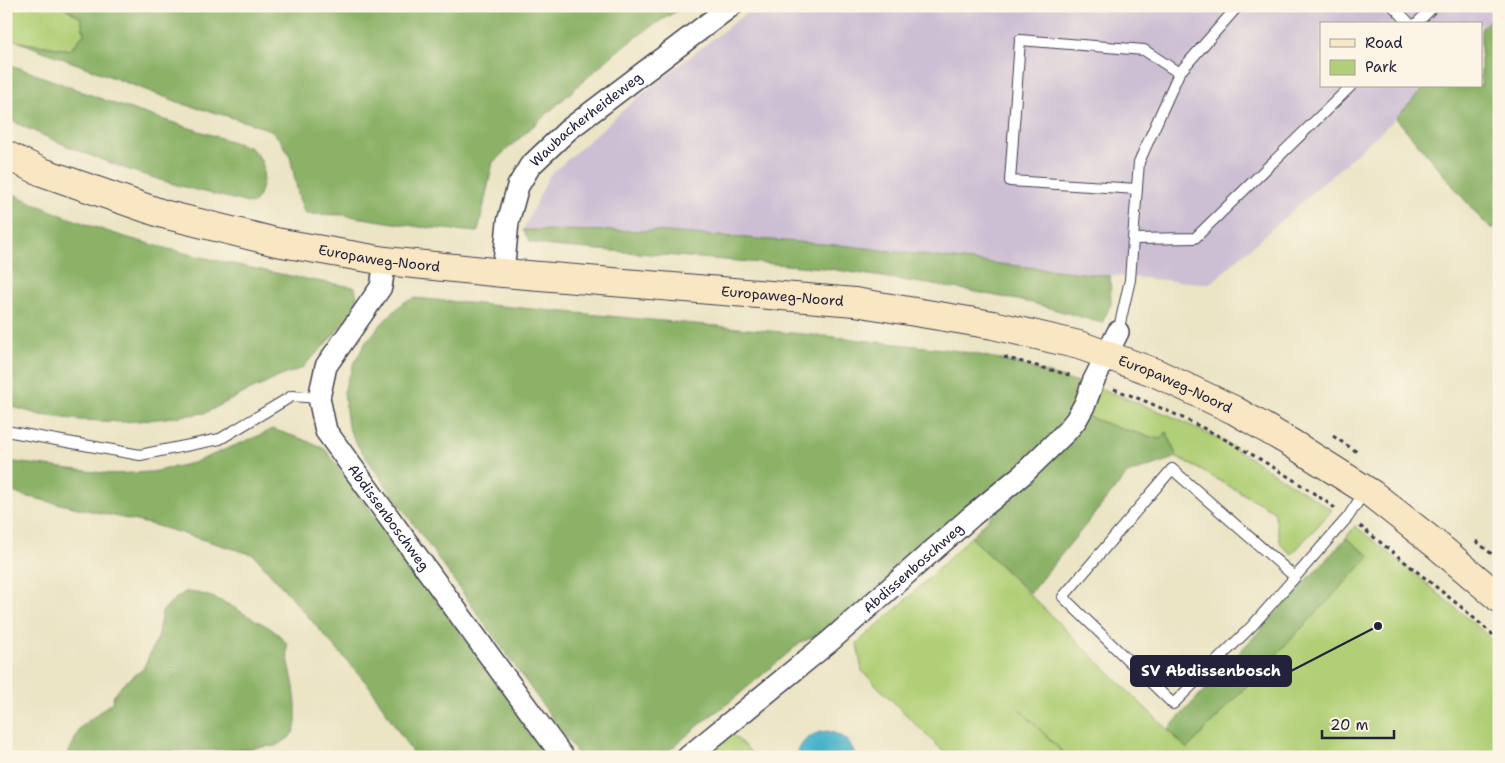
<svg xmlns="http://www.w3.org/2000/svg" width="1505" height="763" viewBox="0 0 1505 763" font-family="'Shantell Sans',sans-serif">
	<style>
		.industrial { fill: #ccbed3 }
		.green { fill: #b0cf76; stroke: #697858 }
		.forest { fill: #8cb267; stroke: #576a51 }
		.water { fill: #4ab3c9; stroke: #366a82 }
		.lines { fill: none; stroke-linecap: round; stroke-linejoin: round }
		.lane-casing { stroke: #403f50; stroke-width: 12 }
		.street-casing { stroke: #403f50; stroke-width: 24 }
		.secondary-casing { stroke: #403f50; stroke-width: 30 }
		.path { stroke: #403f50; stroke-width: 3; stroke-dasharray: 4 4; stroke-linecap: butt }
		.lane { stroke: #fff; stroke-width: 10 }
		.street { stroke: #fff; stroke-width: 21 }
		.secondary { stroke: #f9e7c3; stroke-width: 28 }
		.labels { text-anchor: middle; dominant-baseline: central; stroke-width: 5; stroke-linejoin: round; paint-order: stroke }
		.street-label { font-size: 14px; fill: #22223b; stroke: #fcf5e5 }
		.leader { fill: none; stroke: #22223b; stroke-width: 2 }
		.callout-dot { fill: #22223b; stroke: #fcf5e5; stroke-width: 2 }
		.callout { fill: #22223b; stroke: #22223b; stroke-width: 2 }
		.callout-label { font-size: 15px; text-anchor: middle; font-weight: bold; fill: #fff }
	</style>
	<rect width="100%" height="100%" fill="#fcf5e5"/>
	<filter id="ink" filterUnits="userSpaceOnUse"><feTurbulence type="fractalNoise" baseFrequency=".02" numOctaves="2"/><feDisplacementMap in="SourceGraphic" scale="10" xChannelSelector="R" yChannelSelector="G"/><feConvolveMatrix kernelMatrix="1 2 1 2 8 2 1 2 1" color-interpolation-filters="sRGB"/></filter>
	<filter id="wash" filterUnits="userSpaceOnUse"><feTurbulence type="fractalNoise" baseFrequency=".0096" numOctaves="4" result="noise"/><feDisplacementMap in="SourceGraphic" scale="20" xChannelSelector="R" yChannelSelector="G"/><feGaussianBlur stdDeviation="1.12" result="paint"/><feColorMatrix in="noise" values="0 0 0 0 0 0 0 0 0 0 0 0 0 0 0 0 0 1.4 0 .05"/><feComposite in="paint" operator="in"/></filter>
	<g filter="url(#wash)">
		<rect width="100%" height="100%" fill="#ebe4c5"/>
		<path class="industrial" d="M755,6H1499V10L1481,29V24H1321V86H1426L1396,118L1210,284L1030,268L849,246L655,231L523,230L549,176L637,98Z"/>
		<path class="green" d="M13,6H62L81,18L84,34L70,50L19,42L6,36V19Z
			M1099,388L1171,416L1223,441L1332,510L1292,554L1281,545L1274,511L1177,457L1167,432L1159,439L1118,428L1086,416Z
			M1355,526L1413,572L1499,645V757H1068L1019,709L1067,757H949L862,671L857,643L906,600L971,537L1187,749L1370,556L1346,538Z
			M730,732L756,757H700Z"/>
		<path class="forest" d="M62,6H685L653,25L616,52L493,162L478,232L420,227L343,215L305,214L299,198L290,156L280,140L271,130L227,116L183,104L19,42L70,50L84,34L81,18Z
			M1499,10V225L1492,229L1480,218L1396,118L1426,86H1481V29Z
			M6,63L115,104L249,147C256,152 261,158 263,166C265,176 261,199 252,204C227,197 202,192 177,185C118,168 61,145 6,118Z
			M6,190C80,228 162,249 242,266C280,274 317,282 355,287L358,303L347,319L325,345L302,368L276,378L267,383L248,391L205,413L149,420L123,422L79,420L41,415L6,405Z
			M523,230L655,231L849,246L963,260L1110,276L1111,304L1102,323L1032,303L966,290L824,268L551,246L530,242Z
			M414,298L835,337L952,350L980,355L1019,364L1078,383L1079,399L1061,430L833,628L800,643L731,701L709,717L661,757H580L375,470L358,446L348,427L344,392L348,377L351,373L353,365L366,342L385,320L403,303Z
			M1086,416L1118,428L1159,439L1167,432L1177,457L1127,474L1030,593L971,537Z
			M272,429L302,439L325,449L552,757H415L370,687L254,555L154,525L20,495L6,488V459L14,462L111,474L152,472L193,463L265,433Z
			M1346,538L1370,556L1187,749L1168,729Z
			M185,592C206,592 225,602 243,613C255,620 269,626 279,635C282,638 283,641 287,643V652L294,687L296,705V723L294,731L289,738L275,746L259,747L251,749L138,752L125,757H67L80,728L112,702L114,695L123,684L143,669L159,635V627L162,612L172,601Z"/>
		<path class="water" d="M827,731C841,734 853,742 855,757H796C800,741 811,733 827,731Z"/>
	</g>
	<g filter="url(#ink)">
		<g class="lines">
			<g class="lane-casing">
				<path id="lane" d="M1393,6L1410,24
					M1416,24L1434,6
					M1137,189L1010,181L1020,40L1144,50L1179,73
					M1133,239L1139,162L1179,73L1238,6
					M1118,332L1130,280L1133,239L1195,238L1351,86
					M6,431L140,455L220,439L292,396L319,398
					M1295,577L1172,469L1063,597L1173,704L1252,626L1348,517L1365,491"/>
			</g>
			<g class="street-casing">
				<g id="street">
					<path id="s1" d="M385,261L381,287L326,366L319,398L326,431L563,757"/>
					<path id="s2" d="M503,273L508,222L518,186L530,166L568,130L731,6"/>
					<path id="s3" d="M688,757L830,641L972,516L1023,474L1067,431L1076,420L1085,404L1093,382L1118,332"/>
				</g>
			</g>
			<g class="secondary-casing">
				<g id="secondary">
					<path id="s4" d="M6,155L42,172L163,214L276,242L385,261L503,273L855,302L993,325L1079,345L1156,373L1234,410L1291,443L1372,494L1438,546L1499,598"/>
				</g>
			</g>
			<path class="path" d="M1004,357L1073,376
				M1114,389C1193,418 1267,460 1335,508
				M1333,436L1357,452
				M1360,526L1460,606L1499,640
				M1476,541L1499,560"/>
			<use href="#lane" class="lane"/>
			<use href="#street" class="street"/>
			<use href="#secondary" class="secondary"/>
		</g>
	</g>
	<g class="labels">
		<g class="street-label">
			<text stroke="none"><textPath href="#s2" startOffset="185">Waubacherheideweg</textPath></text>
			<text stroke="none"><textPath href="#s4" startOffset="389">Europaweg-Noord</textPath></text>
			<text stroke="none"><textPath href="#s4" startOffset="794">Europaweg-Noord</textPath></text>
			<text stroke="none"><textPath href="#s4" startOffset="1199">Europaweg-Noord</textPath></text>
			<text stroke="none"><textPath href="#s1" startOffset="296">Abdissenboschweg</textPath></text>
			<text stroke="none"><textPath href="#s3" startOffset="294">Abdissenboschweg</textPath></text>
		</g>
	</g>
	<path class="leader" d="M1378 626L1291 671"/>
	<circle class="callout-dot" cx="1378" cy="626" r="5"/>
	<rect class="callout" x="1131" y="656" width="160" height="30" rx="5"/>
	<g class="callout-label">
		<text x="1211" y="676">SV Abdissenbosch</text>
	</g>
	<rect width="1505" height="763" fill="none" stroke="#fcf5e5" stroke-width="25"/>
	<rect x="1320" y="22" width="162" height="65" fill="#fcf5e5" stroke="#a5a1a1"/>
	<rect x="1330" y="39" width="25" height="8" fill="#f9e7c3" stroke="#a5a1a1"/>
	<text x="1365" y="48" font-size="15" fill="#22223b">Road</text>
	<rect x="1330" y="60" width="25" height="15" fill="#b0cf76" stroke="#a5a1a1"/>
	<text x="1365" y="72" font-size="15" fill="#22223b">Park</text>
	<path d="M1322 730v8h72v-8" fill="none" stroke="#22223b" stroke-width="2.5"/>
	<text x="1330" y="730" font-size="15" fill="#22223b" stroke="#fcf5e5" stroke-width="4" paint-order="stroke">20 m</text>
</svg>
